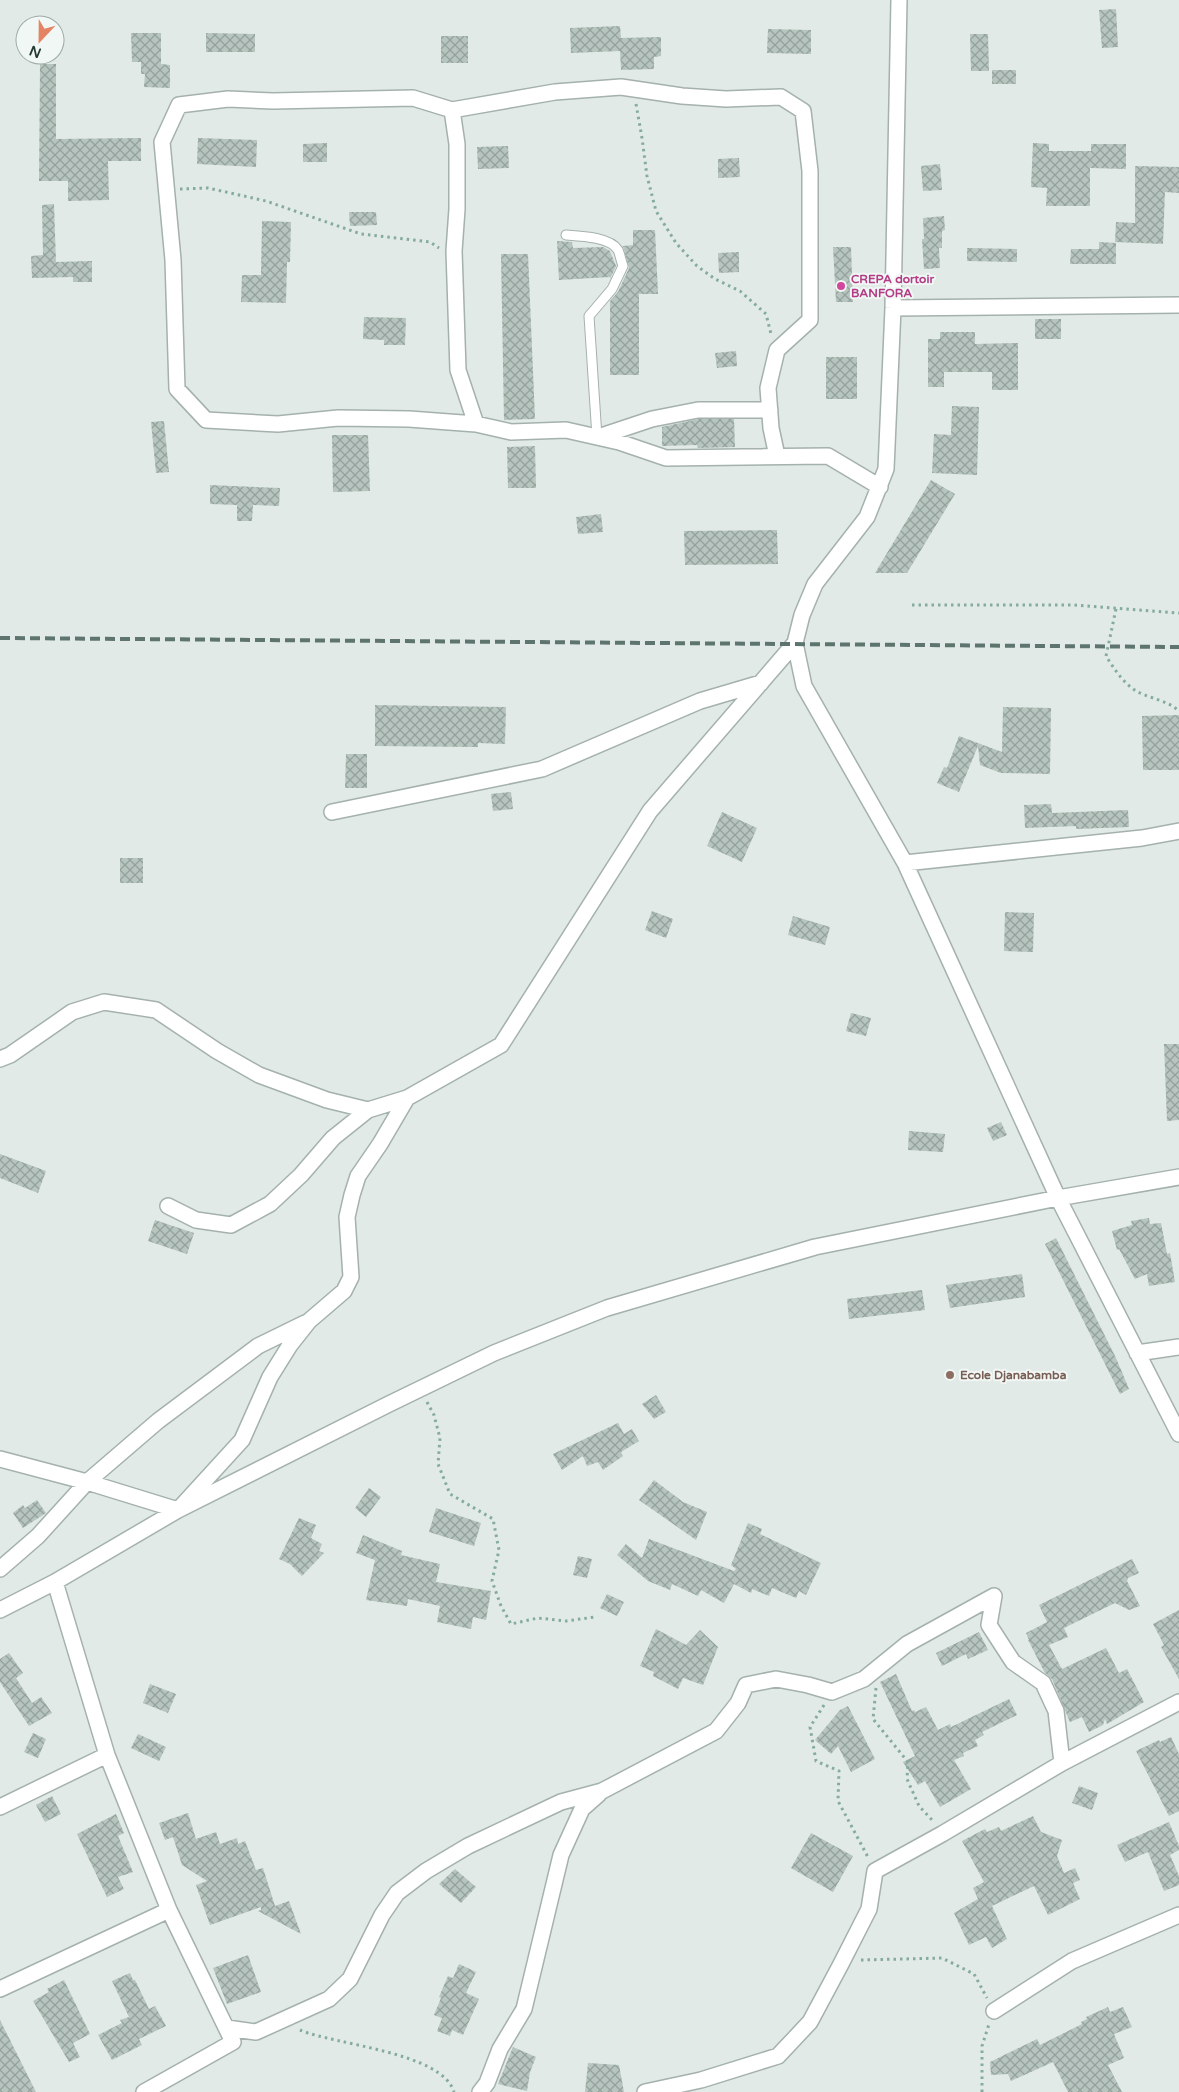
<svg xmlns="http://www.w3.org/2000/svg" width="1179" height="2092" viewBox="0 0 1179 2092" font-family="'Varela Round',sans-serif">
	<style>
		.building { fill: url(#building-cross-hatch) }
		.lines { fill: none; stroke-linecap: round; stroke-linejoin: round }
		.service-casing { stroke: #a4b1ad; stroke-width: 11 }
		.minor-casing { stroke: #a4b1ad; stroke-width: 18 }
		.path { stroke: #85ab9f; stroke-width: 3; stroke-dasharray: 2.5 4; stroke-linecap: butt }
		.service { stroke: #fff; stroke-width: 9 }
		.minor { stroke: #fff; stroke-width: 15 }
		.rail { stroke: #5e756f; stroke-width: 4; stroke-dasharray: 10 5; stroke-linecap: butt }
		.hotel-dot { fill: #d1479c; stroke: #f1f7f4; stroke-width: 2 }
		.education-dot { fill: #8d6e63; stroke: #f1f7f4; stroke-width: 2 }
		.labels { text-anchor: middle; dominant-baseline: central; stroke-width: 4; stroke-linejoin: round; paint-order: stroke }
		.hotel-label { font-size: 12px; font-weight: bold; fill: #b23c85; stroke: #f1f7f4; text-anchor: start }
		.education-label { font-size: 12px; font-weight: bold; fill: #785e54; stroke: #f1f7f4; text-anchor: start }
	</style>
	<defs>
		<pattern id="building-cross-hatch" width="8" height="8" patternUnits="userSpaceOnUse" patternTransform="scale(1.25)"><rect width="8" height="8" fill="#b7c5bf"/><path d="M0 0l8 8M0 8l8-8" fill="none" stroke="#94a19c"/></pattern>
	</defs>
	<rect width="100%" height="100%" fill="#e1eae6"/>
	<path class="building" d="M1116,9L1118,47L1102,48L1099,10Z
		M620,26L621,38L661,37V56L654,57V69L621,70L620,51L571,53L570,28Z
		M768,29L811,30V54L767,53Z
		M131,33H161V64L170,65V88L144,87L145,74H141V62H132Z
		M206,33L255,34V52H206Z
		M970,34H988L989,71H971Z
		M441,36H468V63H441Z
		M40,64H56V139L141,138V161H108L109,200L68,201V181H39Z
		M992,70H1016V84H992Z
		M198,138L257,140L256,167L197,164Z
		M327,143V162H303V144Z
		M1033,143L1049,144V151H1091V144H1126V169L1090,168V206H1046L1047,188L1031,187Z
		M508,146L509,168L478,169L477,147Z
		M739,158L740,177L718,178V159Z
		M940,164L942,190L923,191L921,166Z
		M1135,166L1179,167V193L1165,192L1163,244L1115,242L1116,222L1135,223Z
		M54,204L56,262L92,261V282H73V277L32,278L31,256L43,255L42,205Z
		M349,212H376L377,225L350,226Z
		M944,216L945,230L942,231V248H939L940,268L924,269L922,239H924L923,218Z
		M262,221L291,222L290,262H287L286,303L241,302L242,275H261Z
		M633,230H655L658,294H639V375H610V301L618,292L629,268L623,246L633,245Z
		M557,241L572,242L573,248L603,247L610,251L616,266L610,279V277L559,280Z
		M1099,242L1116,243V264H1070L1071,249H1099Z
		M833,247H851L853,302H836Z
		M967,248L1017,249V262L967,261Z
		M739,252V272L719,273L718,253Z
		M501,254H528L535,419L504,420Z
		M364,317L406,318L405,345H384V340L363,339Z
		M1035,319H1061V339H1035Z
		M940,332H975V344L1018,343V390H992V372H944V387H928V339H940Z
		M736,351L737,366L717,368L715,353Z
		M826,357H857V399H826Z
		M952,406L979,407L977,475L932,473L934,434L951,435Z
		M699,419H734L735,447L698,448L697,445L662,446V427Z
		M164,421L169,472L156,473L151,422Z
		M332,435H368L370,491L333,492Z
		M535,446L536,488H508L507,447Z
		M931,480L955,494L907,573H875Z
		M210,485L280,488L279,506L253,505L252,521H237V505L210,504Z
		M601,514L603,532L578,534L576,517Z
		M777,530L778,564L685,565L684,531Z
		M375,705L506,707L505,744L478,743V747L375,746Z
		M1003,707L1051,708L1050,774L1001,773L980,765L978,746L959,792L937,783L944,767L947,768L959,736L1002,752Z
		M1179,715V770H1143L1142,716Z
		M346,754H367V788H345Z
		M511,792L513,809L493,811L491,794Z
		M1051,804L1052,813L1128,810L1129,827L1076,829V826L1025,828L1024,805Z
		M722,812L757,828L742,862L707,846Z
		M120,858H143V883H120Z
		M652,911L673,919L666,938L645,930Z
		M1005,912L1034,913L1033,952L1004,951Z
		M793,916L830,927L825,945L788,935Z
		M851,1013L871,1018L866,1036L846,1031Z
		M1164,1044H1179V1120L1167,1121Z
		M1001,1122L1007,1135L993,1141L987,1128Z
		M909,1131L945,1134L943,1152L908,1150Z
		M0,1154L46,1171L38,1193L0,1178Z
		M1149,1218L1150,1224L1161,1223L1167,1254L1170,1253L1175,1282L1149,1286L1147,1274L1135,1279L1119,1249L1117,1250L1112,1231L1132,1225L1131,1221Z
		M155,1220L194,1233L187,1254L148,1241Z
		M1056,1238L1116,1358L1129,1389L1120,1394L1045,1244Z
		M1022,1274L1025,1297L950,1308L946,1285Z
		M922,1290L925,1310L849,1319L847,1299Z
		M656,1395L666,1412L654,1419L642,1404Z
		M618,1423L624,1434L632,1429L639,1441L621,1452L623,1456L603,1470L598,1462L587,1466L583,1456L562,1470L553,1454Z
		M654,1480L683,1502L707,1512L696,1540L639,1500Z
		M369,1488L381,1497L366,1517L355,1508Z
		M37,1500L46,1513L23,1528L13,1513L23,1505L25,1508Z
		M436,1508L481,1523L474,1546L429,1532Z
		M299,1518L316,1525L311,1538L322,1544L319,1551L324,1553L302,1576L290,1564L279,1559Z
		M748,1523L762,1529L760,1534L821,1563L806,1595L799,1591L796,1598L772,1588L769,1596L752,1589L751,1593L734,1584L724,1603L701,1590L698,1596L672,1584L670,1590L648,1581L617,1555L626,1544L642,1558L649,1539L734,1571L736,1569L731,1565Z
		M363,1535L402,1551L401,1555L440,1564L436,1582L491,1591L486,1620L473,1617L471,1629L437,1622L440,1606L408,1599L407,1606L366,1600L375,1560L356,1553Z
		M578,1556L592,1559L587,1578L573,1575Z
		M1132,1559L1139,1573L1128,1578L1127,1581L1140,1606L1129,1610L1115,1603L1064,1628L1068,1637L1049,1645L1062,1669L1106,1648L1119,1673L1127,1669L1144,1702L1107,1724L1105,1719L1103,1725L1089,1732L1082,1717L1070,1722L1052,1679L1045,1673L1028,1640H1029L1026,1633L1047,1622L1039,1605Z
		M607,1594L624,1602L617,1616L600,1608Z
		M1179,1610V1679L1161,1647L1164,1645L1153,1624Z
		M656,1629L686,1645L700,1630L718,1647L703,1685L683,1678L678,1689L653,1676L654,1672L640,1666Z
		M979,1632L988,1650L968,1659L966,1654L942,1666L936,1653Z
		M9,1653L23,1673L16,1678L32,1703L41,1697L52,1713L29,1726L0,1682V1659Z
		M896,1674L912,1711L914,1710L915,1712L926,1707L938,1730L950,1724L951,1727L1009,1699L1017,1715L982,1732L984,1735L975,1740L978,1746L963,1753L964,1756L954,1760L971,1789L940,1807L925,1781L918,1785L903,1762L915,1756L880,1682Z
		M150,1684L176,1694L168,1713L143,1703Z
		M848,1706L875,1759L851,1772L838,1746L831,1754L815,1740L840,1710Z
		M33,1733L46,1739L38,1758L24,1752Z
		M138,1734L166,1747L159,1761L131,1748Z
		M1171,1737L1179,1754V1811L1169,1816L1136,1751L1159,1740L1160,1742Z
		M1079,1786L1098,1793L1092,1810L1072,1803Z
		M52,1796L61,1814L45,1822L36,1805Z
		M188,1813L196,1839L216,1832L220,1844L237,1838L238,1844L245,1841L256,1870L263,1868L275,1906L289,1901L301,1934L258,1911L261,1910V1907L210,1925L196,1885L207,1881L182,1865L173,1837L165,1840L159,1823Z
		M116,1814L124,1833L118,1836L133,1872L118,1877L124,1889L107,1897L77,1834Z
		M1033,1816L1041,1832L1062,1840L1057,1856L1064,1873L1075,1868L1080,1880L1073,1883L1080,1899L1048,1915L1034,1886L992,1906L1007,1939L992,1948L986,1937L969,1945L954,1913L978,1899L973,1888L984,1882L962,1841L985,1829L987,1832L999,1827L1001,1831Z
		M1169,1822L1179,1846V1850L1170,1855L1179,1876V1885L1164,1891L1148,1852L1125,1862L1117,1845Z
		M811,1833L853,1856L833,1892L791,1868Z
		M455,1869L476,1887L461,1903L439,1884Z
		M248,1955L261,1992L227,2004L213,1968Z
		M459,1964L476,1972L466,1993L479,1999L463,2035L452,2030L450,2036L437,2031L442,2018L434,2015L441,1998L439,1997L448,1976L453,1978Z
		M130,1973L133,1980H135L149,2009L155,2006L166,2026L139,2039L142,2045L112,2060L98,2035L122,2023L120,2020L129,2017L112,1981Z
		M64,1980L90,2034L73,2043L80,2057L69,2062L33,2001L49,1992L47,1989Z
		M1108,2007L1110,2012L1123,2007L1132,2027L1114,2034L1124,2058L1108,2065L1122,2092H1068L1053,2062L1011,2081L1008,2074L991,2075L990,2062L1037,2039L1040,2045L1082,2024L1081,2022L1087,2019L1086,2017Z
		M0,2020L36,2092H0Z
		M513,2047L536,2057L530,2072L527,2091L498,2084Z
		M588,2063L619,2065L624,2092H585Z"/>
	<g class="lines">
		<g class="service-casing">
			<path id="service" d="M566,235C580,236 610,237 618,250C620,254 621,261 623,266L612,289L589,316L597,437"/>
		</g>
		<g class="minor-casing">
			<path id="minor" d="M899,0L893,308L886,469L867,517L815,584L802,615L795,643L804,686L905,863L1058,1198L1179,1434
				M452,110L555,92L621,87L682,96L726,99L781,97L803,111L810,171V320L777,350L768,388L771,428L777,456
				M893,308L1179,305
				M476,424L409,419L338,418L278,424L206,420L177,389L173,260L162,142L179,105L228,99L273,101L413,98L452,110L457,144V209L454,251L458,370L476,424L511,432L566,430L619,442L666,458L828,456L880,487
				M598,437L652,419L698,410H770
				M332,812L542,769L700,701L761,683
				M905,863L1142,838L1179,831
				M0,1059L10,1055L72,1012L104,1002L156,1010L217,1051L259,1075L327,1100L368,1110L407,1098
				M168,1206L196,1220L231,1225L270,1204L301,1175L333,1138L368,1110
				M1137,1353L1179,1347
				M0,1459L87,1482L178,1510L242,1440L270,1377L290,1345L309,1321L344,1291L351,1277L347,1217L352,1195L358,1176L380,1144L407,1098L501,1045L650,811L795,643
				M0,1569L38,1536L87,1482L158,1421L258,1346L305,1323
				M55,1582L107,1755L169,1910L233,2042L144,2092
				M0,1610L55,1582L178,1510L389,1404L494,1353L607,1308L815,1247L1058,1198L1179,1177
				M0,1807L107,1755
				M0,1989L169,1910
				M994,2011L1072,1961L1179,1915
				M227,2028L256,2032L329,1999L350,1979L382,1915L397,1893L426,1871L468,1846L561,1802L602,1791L716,1731L738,1703L746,1685L776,1679L808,1685L832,1692L864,1679L907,1644L994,1596L989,1625L1013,1662L1043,1683L1056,1711L1062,1763
				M480,2092L487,2083L500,2049L524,2009L561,1855L582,1809L599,1794
				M645,2092L701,2080L778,2056L810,2022L841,1964L869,1909L875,1871L942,1834L1062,1763L1179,1702"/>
		</g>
		<path class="path" d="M636,104L642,138L647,176L656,211L676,243L697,266L715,279L740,291L766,314L771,334
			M180,189L208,188L266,201L361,234L430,242L439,248
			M912,605H1073L1179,613
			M1116,609L1106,656C1115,670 1125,686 1140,693C1153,699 1168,701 1179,711
			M427,1402L434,1415L440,1438L438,1464L450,1494L493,1519L499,1550L492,1581L501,1606L511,1624L538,1618L566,1621L595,1617
			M876,1688L873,1719L908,1762L907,1779L919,1806L933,1821
			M824,1705L810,1727L816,1761L839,1771L838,1801L869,1859
			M861,1960L942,1958L974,1974L987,1998
			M300,2030C335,2045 442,2052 454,2092
			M982,2092V2046L989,2024"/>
		<use href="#service" class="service"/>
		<use href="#minor" class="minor"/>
		<path class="rail" d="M0,638L1179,647"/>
	</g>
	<circle class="hotel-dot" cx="841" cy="286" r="5"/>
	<circle class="education-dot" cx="950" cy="1375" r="5"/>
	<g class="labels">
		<g class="hotel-label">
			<text x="851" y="279">CREPA dortoir<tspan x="851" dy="14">BANFORA</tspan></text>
		</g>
		<g class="education-label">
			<text x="960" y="1375">Ecole Djanabamba</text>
		</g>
	</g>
	<g transform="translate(40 40) rotate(202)"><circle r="24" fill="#f1f7f4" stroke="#9faba7"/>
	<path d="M0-4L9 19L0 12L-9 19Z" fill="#e48465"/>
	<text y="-8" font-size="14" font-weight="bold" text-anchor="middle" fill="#233933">N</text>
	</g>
</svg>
